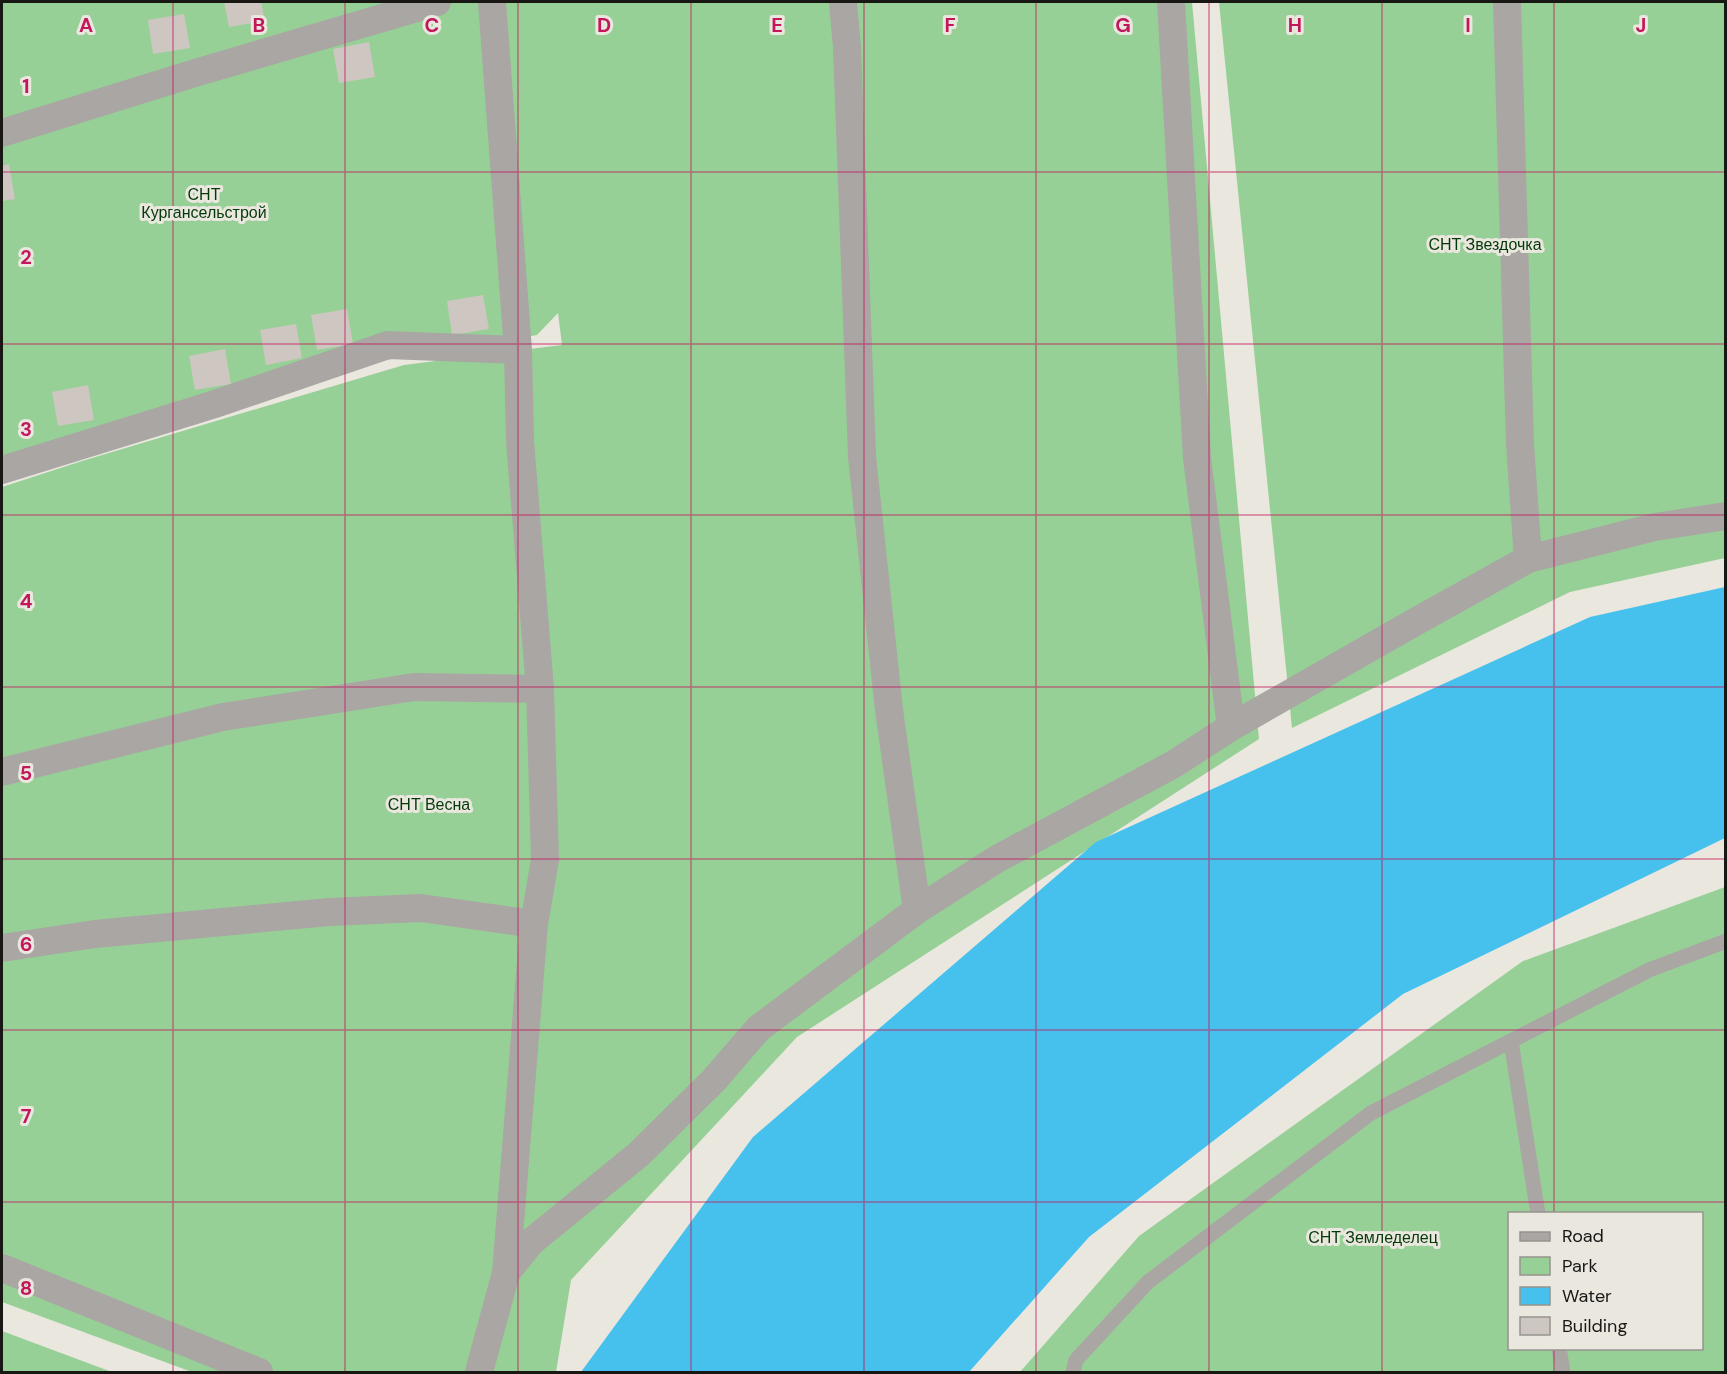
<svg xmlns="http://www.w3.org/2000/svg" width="1727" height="1374" viewBox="0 0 1727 1374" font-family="'DM Sans',sans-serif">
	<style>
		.green { fill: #97d096; fill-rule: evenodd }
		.water { fill: #46c1ed }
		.building { fill: #cec6c0 }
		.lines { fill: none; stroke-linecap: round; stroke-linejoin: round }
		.lane { stroke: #a9a6a3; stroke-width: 15 }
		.street { stroke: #a9a6a3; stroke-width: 28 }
		.grid { fill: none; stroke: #c2185b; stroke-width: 1.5; stroke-opacity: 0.55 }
		.labels { text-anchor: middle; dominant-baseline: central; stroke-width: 6; stroke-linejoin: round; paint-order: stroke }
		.park-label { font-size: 16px; fill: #043909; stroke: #eae7df }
		.grid-label { font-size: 20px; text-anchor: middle; font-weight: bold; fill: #c2185b; stroke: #eae7df; stroke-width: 6; stroke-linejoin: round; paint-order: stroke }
	</style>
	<rect width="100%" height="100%" fill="#eae7df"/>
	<path class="green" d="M2,2H1192L1259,739L797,1037L571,1280L556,1372H192L2,1302V487L82,461L404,365L562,345L558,313L537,335L373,362L2,480Z
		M1219,2H1725V558L1570,592L1292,728Z
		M1725,887V1372H1020L1139,1236L1523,961ZM1510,1214H1702V1348H1510Z
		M2,1331L112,1372H2Z"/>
	<path class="water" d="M1725,587V838L1403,994L1089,1237L969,1372H581L753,1137L1096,842L1590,617Z"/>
	<path class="building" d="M224,2H261L265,21L229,27Z
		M184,14L190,48L153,54L148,20Z
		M369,42L375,77L339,83L333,49Z
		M9,164L15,199L2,201V166Z
		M483,295L489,329L452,335L447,301Z
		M347,309L353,344L317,350L311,315Z
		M296,324L302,358L266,365L260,330Z
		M225,349L231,384L195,390L189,356Z
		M88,385L94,420L58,426L52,392Z"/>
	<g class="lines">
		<path class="lane" d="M1511,1041L1538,1214
			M1559,1348L1563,1372
			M1073,1372L1076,1360L1148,1282L1371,1113L1649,970L1726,941"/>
		<path class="street" d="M492,2L518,350L520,441L540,689L545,860L534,924L506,1273
			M843,2L847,47L862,456L889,710L917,910
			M1171,2L1197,458L1231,727
			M1507,2L1520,444L1528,559
			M2,133L195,73L437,2
			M2,470L212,405L388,345L518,350
			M2,772L223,717L414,687L540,689
			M2,948L95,934L329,912L421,908L534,924
			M2,1268L259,1372
			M479,1372L506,1273L531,1242L639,1154L714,1080L759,1028L917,910L997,859L1174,764L1231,727L1415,622L1528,559L1655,527L1726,516"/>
	</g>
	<path class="grid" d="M173,2V1372M345,2V1372M518,2V1372M691,2V1372M864,2V1372M1036,2V1372M1209,2V1372M1382,2V1372M1554,2V1214M2,172H1726M2,344H1726M2,515H1726M2,687H1726M2,859H1726M2,1030H1726M2,1202H1726M1554,1348V1372"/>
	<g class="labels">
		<g class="park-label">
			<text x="204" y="194">СНТ<tspan x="204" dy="18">Кургансельстрой</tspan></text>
			<text x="1485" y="244">СНТ Звездочка</text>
			<text x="429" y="804">СНТ Весна</text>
			<text x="1373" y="1237">СНТ Земледелец</text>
		</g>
	</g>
	<g class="grid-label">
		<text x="86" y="32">A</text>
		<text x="259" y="32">B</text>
		<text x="432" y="32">C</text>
		<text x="604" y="32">D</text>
		<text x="777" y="32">E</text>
		<text x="950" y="32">F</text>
		<text x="1123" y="32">G</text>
		<text x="1295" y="32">H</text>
		<text x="1468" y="32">I</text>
		<text x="1641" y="32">J</text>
		<text x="26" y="93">1</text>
		<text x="26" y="264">2</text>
		<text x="26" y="436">3</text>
		<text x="26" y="608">4</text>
		<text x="26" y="780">5</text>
		<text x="26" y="951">6</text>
		<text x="26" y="1123">7</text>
		<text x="26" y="1295">8</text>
	</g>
	<rect width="1727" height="1374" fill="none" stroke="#181714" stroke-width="6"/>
	<rect x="1508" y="1212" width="195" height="138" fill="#eae7df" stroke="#96948e" stroke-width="1.5"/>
	<rect x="1520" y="1232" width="30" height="9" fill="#a9a6a3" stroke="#96948e" stroke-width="1.5"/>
	<text x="1562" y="1242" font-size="18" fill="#181714">Road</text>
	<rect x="1520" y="1257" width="30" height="18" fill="#97d096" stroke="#96948e" stroke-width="1.5"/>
	<text x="1562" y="1272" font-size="18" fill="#181714">Park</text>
	<rect x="1520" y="1287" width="30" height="18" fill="#46c1ed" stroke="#96948e" stroke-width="1.5"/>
	<text x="1562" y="1302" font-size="18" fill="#181714">Water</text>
	<rect x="1520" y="1317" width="30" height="18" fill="#cec6c0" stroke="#96948e" stroke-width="1.5"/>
	<text x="1562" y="1332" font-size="18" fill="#181714">Building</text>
</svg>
